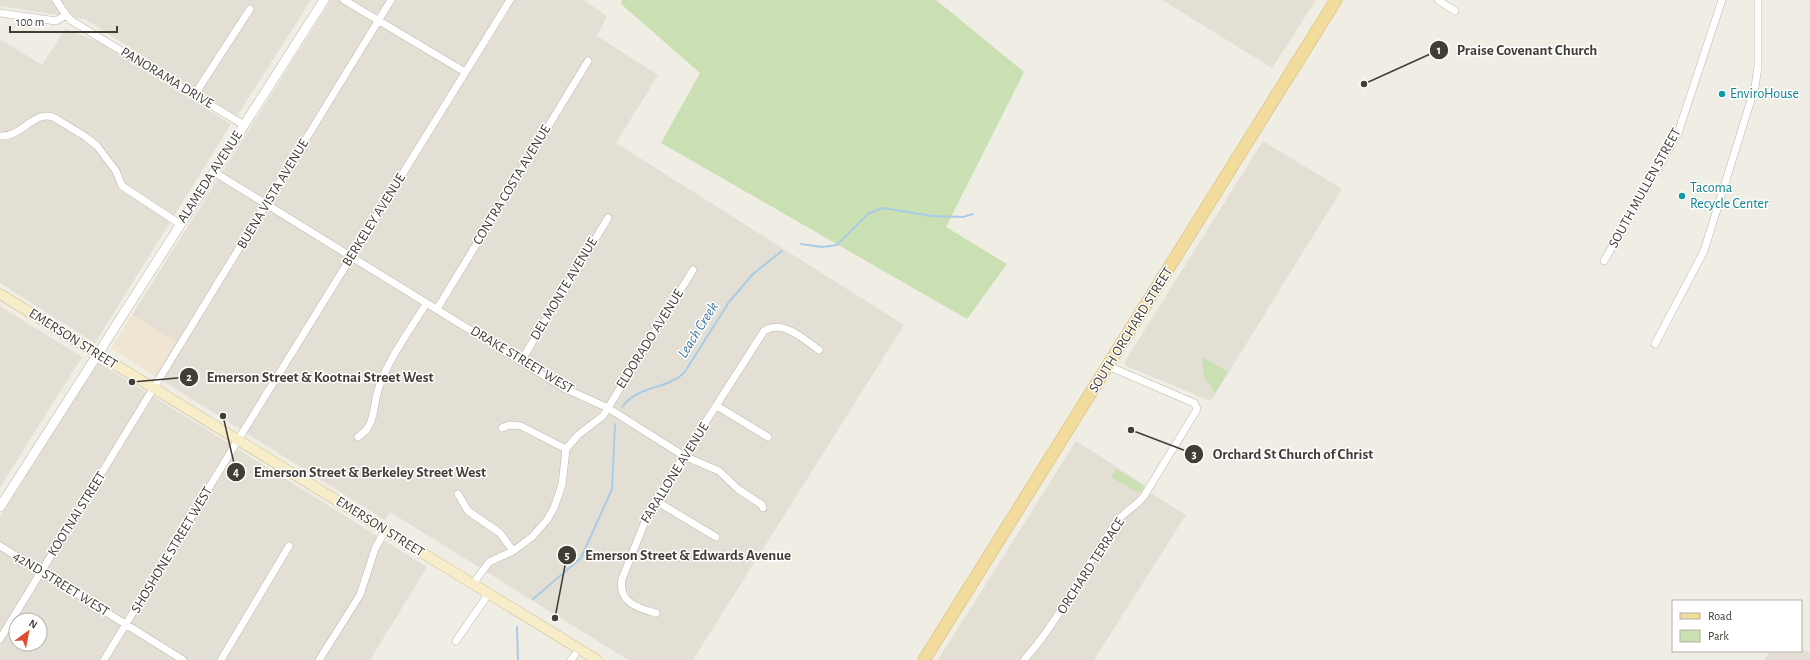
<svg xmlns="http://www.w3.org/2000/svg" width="1810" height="660" viewBox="0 0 1810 660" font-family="'Alegreya Sans',sans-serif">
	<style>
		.residential { fill: #e3dfd4; fill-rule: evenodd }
		.commercial { fill: #f0e4d2 }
		.green { fill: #cae0b2 }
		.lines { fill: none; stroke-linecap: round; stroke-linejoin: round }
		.stream { stroke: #a8cce6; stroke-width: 2 }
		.minor-casing { stroke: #bdb7ac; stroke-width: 8 }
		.tertiary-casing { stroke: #bdb7ac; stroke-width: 10 }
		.secondary-casing { stroke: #cabf9a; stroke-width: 11 }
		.primary-casing { stroke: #d4b76f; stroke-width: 13 }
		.minor { stroke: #fff; stroke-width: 7 }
		.tertiary { stroke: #fff; stroke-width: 9 }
		.secondary { stroke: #f7edc8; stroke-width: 10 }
		.primary { stroke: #f1db9d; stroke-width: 12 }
		.culture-dot { fill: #0f9aa8; stroke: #fff; stroke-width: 1.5 }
		.labels { text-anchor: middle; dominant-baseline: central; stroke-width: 3; stroke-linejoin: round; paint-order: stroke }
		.street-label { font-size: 14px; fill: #423d35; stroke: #fff }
		.culture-label { font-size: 14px; fill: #0d838f; stroke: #fff; text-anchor: start }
		.water-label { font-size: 15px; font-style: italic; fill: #3d749f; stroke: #fff }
		.leader { fill: none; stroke: #423d35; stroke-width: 1.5 }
		.callout-dot { fill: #423d35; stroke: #fff; stroke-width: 1.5 }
		.mark-label { font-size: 12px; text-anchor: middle; font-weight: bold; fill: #fff }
		.callout-label { font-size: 15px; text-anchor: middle; font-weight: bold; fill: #423d35; stroke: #fff; stroke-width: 3; stroke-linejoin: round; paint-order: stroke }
	</style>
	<rect width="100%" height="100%" fill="#f0ede5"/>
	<path class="residential" d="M0,0H311L237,116L85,19L0,6Z
		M331,0H583L607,16L597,36L658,75L616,143L904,325L693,660H628L390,512L385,520L155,376L176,342L132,315Z
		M1162,0H1316L1272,68Z
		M65,29L99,42L231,124L95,343L0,283V39L42,65Z
		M1263,141L1342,189L1211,401L1126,366L1124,363Z
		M0,306L82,357L0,487Z
		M96,361L427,567L370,660H0V517ZM16,620H40V644H16Z
		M1076,441L1145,485L1143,488L1186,515L1094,660H938Z
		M1801,648L1810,653V660H1764L1770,651H1801Z"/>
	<path class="commercial" d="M132,315L176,342L155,376L111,348Z"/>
	<path class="green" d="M622,0H936L1024,72L946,227L1007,264L967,319L661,143L700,73L621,4Z
		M1204,358L1228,372L1215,393L1204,378L1202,359Z
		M1116,469L1144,486L1141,491L1138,493L1111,477Z"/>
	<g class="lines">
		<path class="stream" d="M801,244L822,247L837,245L869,213L883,208L932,216L963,217L973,214
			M622,407C640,384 664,391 684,373L729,302L753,274L782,251
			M533,599L581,558L612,489L615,424
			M517,627L518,660"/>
		<g class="minor-casing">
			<path id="minor" d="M56,0L66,15L72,21L244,125
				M344,0L465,72
				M1438,0L1455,11
				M0,13L56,21L66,15
				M195,94L250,9
				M0,136C20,138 35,110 53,117L86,137L97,146L116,171L122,186L180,224
				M214,172L564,388L608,408L684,456L719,471L738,489L762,505L763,508
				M1604,261L1678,133L1722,0
				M437,309L588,61
				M1655,344L1704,251L1755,87L1758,66V0
				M521,361L608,218
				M717,406L768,437
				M502,428L509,425L521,426L566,449
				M358,437C377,425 372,406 379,387C389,358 410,330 426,304
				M458,494L468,511L500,533L513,551
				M656,501L716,537
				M0,546L183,660
				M473,584L489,562L513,551L532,537L547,520L554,508L562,485L566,449L578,435L603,416L693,270
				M656,613C637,608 618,602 622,579L650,509L764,331C784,319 803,339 819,350
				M0,639L391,0
				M456,641L489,593
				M104,660L238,440L510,0
				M221,660L289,546
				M319,660L360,595L375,549L385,530
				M571,660L579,649
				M1024,660C1061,619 1083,568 1116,523C1123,512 1136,507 1144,496L1196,411L1197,408L1194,403L1108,366"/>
		</g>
		<g class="tertiary-casing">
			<path id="tertiary" d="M0,507L324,0"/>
		</g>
		<g class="secondary-casing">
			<path id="secondary" d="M0,294L597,660"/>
		</g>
		<g class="primary-casing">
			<path id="primary" d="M924,660L1336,0"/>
		</g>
		<use href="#minor" class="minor"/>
		<use href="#tertiary" class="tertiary"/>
		<use href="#secondary" class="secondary"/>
		<use href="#primary" class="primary"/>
	</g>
	<g class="culture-dot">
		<circle cx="1722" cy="94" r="4"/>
		<circle cx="1682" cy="196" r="4"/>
	</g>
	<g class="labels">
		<g class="street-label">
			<text transform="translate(167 78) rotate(31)">PANORAMA DRIVE</text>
			<text transform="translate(210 177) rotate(-57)">ALAMEDA AVENUE</text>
			<text transform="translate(512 185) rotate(-59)">CONTRA COSTA AVENUE</text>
			<text transform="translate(1645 188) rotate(-61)">SOUTH MULLEN STREET</text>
			<text transform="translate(273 194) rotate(-59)">BUENA VISTA AVENUE</text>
			<text transform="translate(374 220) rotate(-58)">BERKELEY AVENUE</text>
			<text transform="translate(564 289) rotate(-59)">DEL MONTE AVENUE</text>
			<text transform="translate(1131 330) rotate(-58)">SOUTH ORCHARD STREET</text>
			<text transform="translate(73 339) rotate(32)">EMERSON STREET</text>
			<text transform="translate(650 339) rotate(-58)">ELDORADO AVENUE</text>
			<text transform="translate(522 360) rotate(31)">DRAKE STREET WEST</text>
			<text transform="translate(675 473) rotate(-58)">FARALLONE AVENUE</text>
			<text transform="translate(77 514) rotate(-58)">KOOTNAI STREET</text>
			<text transform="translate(380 527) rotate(32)">EMERSON STREET</text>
			<text transform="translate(172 550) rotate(-59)">SHOSHONE STREET WEST</text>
			<text transform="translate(1091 566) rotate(-57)">ORCHARD TERRACE</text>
			<text transform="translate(61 584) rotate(32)">42ND STREET WEST</text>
		</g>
		<g class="culture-label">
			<text x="1730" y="94">EnviroHouse</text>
			<text x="1690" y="188">Tacoma<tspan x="1690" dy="16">Recycle Center</tspan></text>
		</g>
		<g class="water-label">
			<text transform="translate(698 330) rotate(-58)">Leach Creek</text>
		</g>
	</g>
	<path class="leader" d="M1364 84L1439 50M132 382L189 377M1131 430L1194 454M223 416L236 472M555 618L567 555"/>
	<g class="callout-dot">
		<circle cx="1364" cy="84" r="4"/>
		<circle cx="132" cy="382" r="4"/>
		<circle cx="1131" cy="430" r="4"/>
		<circle cx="223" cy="416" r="4"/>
		<circle cx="555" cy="618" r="4"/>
		<circle cx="1439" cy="50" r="10"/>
		<circle cx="189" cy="377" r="10"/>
		<circle cx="1194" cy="454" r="10"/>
		<circle cx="236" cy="472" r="10"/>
		<circle cx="567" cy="555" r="10"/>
	</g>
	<g class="mark-label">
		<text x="1439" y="54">1</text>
		<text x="189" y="381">2</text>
		<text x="1194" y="458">3</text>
		<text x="236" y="476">4</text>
		<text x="567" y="559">5</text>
	</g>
	<g class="callout-label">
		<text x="1527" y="55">Praise Covenant Church</text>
		<text x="320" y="382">Emerson Street &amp; Kootnai Street West</text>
		<text x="1293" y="459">Orchard St Church of Christ</text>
		<text x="370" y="477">Emerson Street &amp; Berkeley Street West</text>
		<text x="688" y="560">Emerson Street &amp; Edwards Avenue</text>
	</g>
	<rect x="1672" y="600" width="130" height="52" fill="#ffffff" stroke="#b3b1ae"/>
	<rect x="1680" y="613" width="20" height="6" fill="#f1db9d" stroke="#b3b1ae"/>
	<text x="1708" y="620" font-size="12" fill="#423d35">Road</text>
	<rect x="1680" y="630" width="20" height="12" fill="#cae0b2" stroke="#b3b1ae"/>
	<text x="1708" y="640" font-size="12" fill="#423d35">Park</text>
	<g transform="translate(28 632) rotate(32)"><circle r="19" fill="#ffffff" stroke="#b3b1ae"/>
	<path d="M0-3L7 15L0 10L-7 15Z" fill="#df4b2d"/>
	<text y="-6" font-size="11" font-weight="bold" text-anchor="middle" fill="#423d35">N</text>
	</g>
	<path d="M10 26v6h107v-6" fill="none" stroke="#423d35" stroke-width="2"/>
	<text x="16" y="26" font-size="12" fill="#423d35" stroke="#ffffff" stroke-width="3" paint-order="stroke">100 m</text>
</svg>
